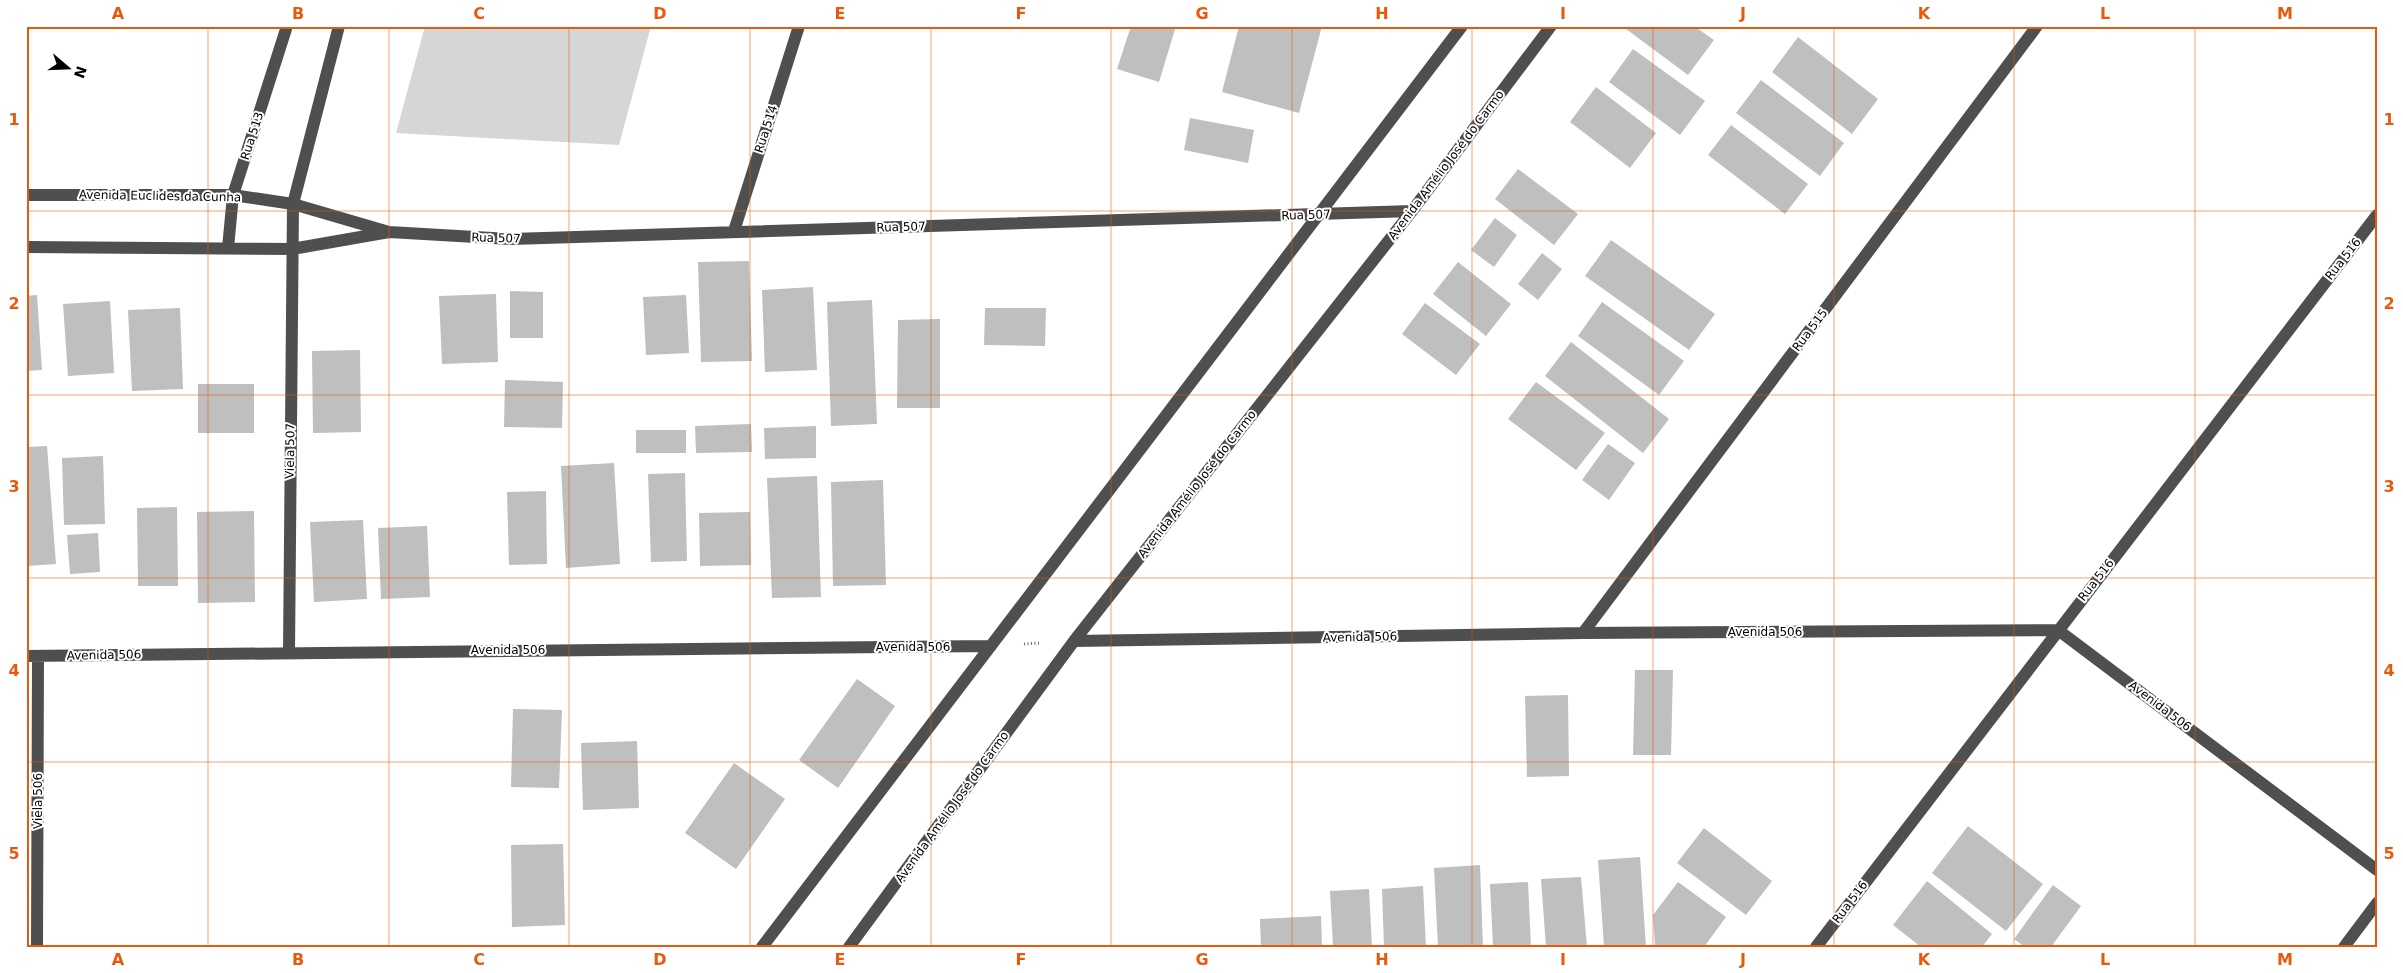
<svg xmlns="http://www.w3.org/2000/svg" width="2403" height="973" viewBox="0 0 2403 973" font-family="'DejaVu Sans',sans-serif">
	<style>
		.green { fill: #d6d6d6 }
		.building { fill: #bfbfbf }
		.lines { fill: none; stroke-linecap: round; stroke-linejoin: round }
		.path { stroke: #717171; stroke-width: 3; stroke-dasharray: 1 2.5; stroke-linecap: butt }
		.minor { stroke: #4f4f4f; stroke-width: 12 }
		.grid { fill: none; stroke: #e8590c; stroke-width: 1; stroke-opacity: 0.55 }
		.labels { text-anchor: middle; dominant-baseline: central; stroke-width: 4; stroke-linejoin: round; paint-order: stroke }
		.street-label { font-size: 12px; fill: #000; stroke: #fff }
		.neatline { fill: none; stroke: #e8590c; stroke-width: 2 }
		.grid-label { font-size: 16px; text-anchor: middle; font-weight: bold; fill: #e8590c }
	</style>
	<rect width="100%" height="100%" fill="#fff"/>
	<path class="green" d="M425,26H651L619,145L396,133Z"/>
	<path class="building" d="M1131,26H1176L1159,82L1117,69Z
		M1239,26H1322L1299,113L1222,92Z
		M1622,26H1694L1714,40L1688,75Z
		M1798,37L1878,99L1852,134L1772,72Z
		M1633,49L1705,101L1680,135L1609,82Z
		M1761,80L1844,143L1820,176L1736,113Z
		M1596,87L1656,133L1630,168L1570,122Z
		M1190,118L1254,130L1248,163L1184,150Z
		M1731,125L1808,184L1785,214L1708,155Z
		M1518,169L1578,214L1554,245L1495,199Z
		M1495,218L1517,235L1494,267L1471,250Z
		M1611,240L1715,314L1689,350L1585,276Z
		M1542,253L1562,269L1538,300L1518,284Z
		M749,261L752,361L701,362L698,262Z
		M1458,262L1511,304L1486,336L1433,294Z
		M813,287L817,370L765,372L762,290Z
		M510,291L543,292V338H510Z
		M496,294L498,362L442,364L439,296Z
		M37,295L42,370L26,371V296Z
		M686,295L689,353L646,355L643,297Z
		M872,300L877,424L831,426L827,302Z
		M110,301L114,373L68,376L63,304Z
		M1602,302L1684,361L1659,395L1578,336Z
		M1425,303L1480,344L1456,375L1402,334Z
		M180,308L183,389L132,391L128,310Z
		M985,308H1046L1045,346L984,345Z
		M940,319V408H897L898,320Z
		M1571,342L1669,419L1643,453L1545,376Z
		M360,350L361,432L313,433L312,351Z
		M505,380L563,382L562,428L504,427Z
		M1536,382L1605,433L1576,470L1508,419Z
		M198,384H254V433H198Z
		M751,424L752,452L696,453L695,426Z
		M816,426V458L765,459L764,428Z
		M636,430H686V453H636Z
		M1608,444L1635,463L1609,500L1582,480Z
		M47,446L56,564L27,566L26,447Z
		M103,456L105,524L64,525L62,458Z
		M614,463L620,564L566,568L561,466Z
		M685,473L687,561L651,562L648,474Z
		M817,476L821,597L772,598L767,478Z
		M883,480L886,585L833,586L831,482Z
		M546,491L547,564L509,565L507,492Z
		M177,507L178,586H138L137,508Z
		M254,511L255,602L198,603L197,512Z
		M750,512L751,565L700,566L699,513Z
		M363,520L367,599L314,602L310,522Z
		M427,526L430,597L381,599L378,528Z
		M98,533L100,572L70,574L67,535Z
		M1635,670H1673L1671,755H1633Z
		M857,679L895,706L838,788L799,760Z
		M1568,695L1569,776L1527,777L1525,696Z
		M513,709L562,710L559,788L511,787Z
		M637,741L639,808L583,810L581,743Z
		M734,763L785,799L736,869L685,833Z
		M1968,826L2043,884L2006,931L1932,873Z
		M1704,828L1772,881L1746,915L1677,863Z
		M563,844L565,925L512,927L511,845Z
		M1640,857L1646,947H1604L1598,860Z
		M1480,865L1483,947H1438L1434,868Z
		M1581,877L1587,947H1546L1541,879Z
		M1927,881L1992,934L1982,947H1921L1893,925Z
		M1528,882L1531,947H1493L1490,884Z
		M1678,882L1726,917L1704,947H1655L1653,915Z
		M2053,885L2081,906L2051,947H2025L2014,939Z
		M1423,886L1426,947H1384L1382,889Z
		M1369,889L1372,947H1333L1330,891Z
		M1321,916L1322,947H1261L1260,919Z"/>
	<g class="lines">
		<path class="path" d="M1024,644L1041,643"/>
		<path class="minor" d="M26,195H233L293,204L389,232L292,249L26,247
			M734,231L799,26
			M389,232L511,239L1412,211
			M228,248L233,195L287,26
			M1583,633L2037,26
			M1074,641L1583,633L2058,630L2377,870
			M289,652L293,204L339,26
			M26,656L991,646
			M37,947L38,656
			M762,947L1462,26
			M849,947L1074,641L1412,211L1551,26
			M1816,947L2377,215
			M2344,947L2377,903"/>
	</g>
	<path class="grid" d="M208,26V947M389,26V947M569,26V947M750,26V947M931,26V947M1111,26V947M1292,26V947M1472,26V947M1653,26V947M1834,26V947M2014,26V947M2195,26V947M26,211H2377M26,395H2377M26,578H2377M26,762H2377"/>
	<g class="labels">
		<g class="street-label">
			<text transform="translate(766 129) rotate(-72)">Rua 514</text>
			<text transform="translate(252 136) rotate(-72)">Rua 513</text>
			<text transform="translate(1446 165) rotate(-53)">Avenida Amélio José do Carmo</text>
			<text transform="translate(160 196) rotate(1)">Avenida Euclides da Cunha</text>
			<text transform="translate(1306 215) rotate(-2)">Rua 507</text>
			<text transform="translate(901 227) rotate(-2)">Rua 507</text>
			<text transform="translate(496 238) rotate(2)">Rua 507</text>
			<text transform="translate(2343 259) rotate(-52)">Rua 516</text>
			<text transform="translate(1810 330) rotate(-53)">Rua 515</text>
			<text transform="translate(290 451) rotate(-89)">Viela 507</text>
			<text transform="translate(1197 484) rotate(-52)">Avenida Amélio José do Carmo</text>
			<text transform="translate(2096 580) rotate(-52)">Rua 516</text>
			<text x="1765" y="632">Avenida 506</text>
			<text transform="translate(1360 637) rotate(-1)">Avenida 506</text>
			<text x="913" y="647">Avenida 506</text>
			<text x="508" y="650">Avenida 506</text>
			<text transform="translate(104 655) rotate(-1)">Avenida 506</text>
			<text transform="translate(2160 706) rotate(37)">Avenida 506</text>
			<text transform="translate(38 801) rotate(-90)">Viela 506</text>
			<text transform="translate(952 807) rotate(-54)">Avenida Amélio José do Carmo</text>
			<text transform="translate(1850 902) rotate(-53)">Rua 516</text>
		</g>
	</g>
	<rect width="2403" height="973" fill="none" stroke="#ffffff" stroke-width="55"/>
	<g transform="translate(68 68) rotate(109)" stroke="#ffffff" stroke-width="4" paint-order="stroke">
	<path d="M0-4L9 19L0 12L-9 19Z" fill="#000000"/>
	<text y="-8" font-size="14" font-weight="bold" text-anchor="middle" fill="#000000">N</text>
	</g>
	<rect x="28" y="28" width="2348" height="918" class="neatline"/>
	<g class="grid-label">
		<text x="118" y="19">A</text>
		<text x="298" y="19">B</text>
		<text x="479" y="19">C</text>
		<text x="660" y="19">D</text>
		<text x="840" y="19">E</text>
		<text x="1021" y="19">F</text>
		<text x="1202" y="19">G</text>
		<text x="1382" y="19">H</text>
		<text x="1563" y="19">I</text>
		<text x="1743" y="19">J</text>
		<text x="1924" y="19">K</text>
		<text x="2105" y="19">L</text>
		<text x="2285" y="19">M</text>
		<text x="14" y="125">1</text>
		<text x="2389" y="125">1</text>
		<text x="14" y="309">2</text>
		<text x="2389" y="309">2</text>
		<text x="14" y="492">3</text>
		<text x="2389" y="492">3</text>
		<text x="14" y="676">4</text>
		<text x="2389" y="676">4</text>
		<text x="14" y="859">5</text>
		<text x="2389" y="859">5</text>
		<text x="118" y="965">A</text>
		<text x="298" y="965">B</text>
		<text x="479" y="965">C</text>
		<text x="660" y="965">D</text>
		<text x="840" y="965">E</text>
		<text x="1021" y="965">F</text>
		<text x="1202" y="965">G</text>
		<text x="1382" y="965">H</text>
		<text x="1563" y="965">I</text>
		<text x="1743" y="965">J</text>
		<text x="1924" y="965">K</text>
		<text x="2105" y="965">L</text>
		<text x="2285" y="965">M</text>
	</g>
</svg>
